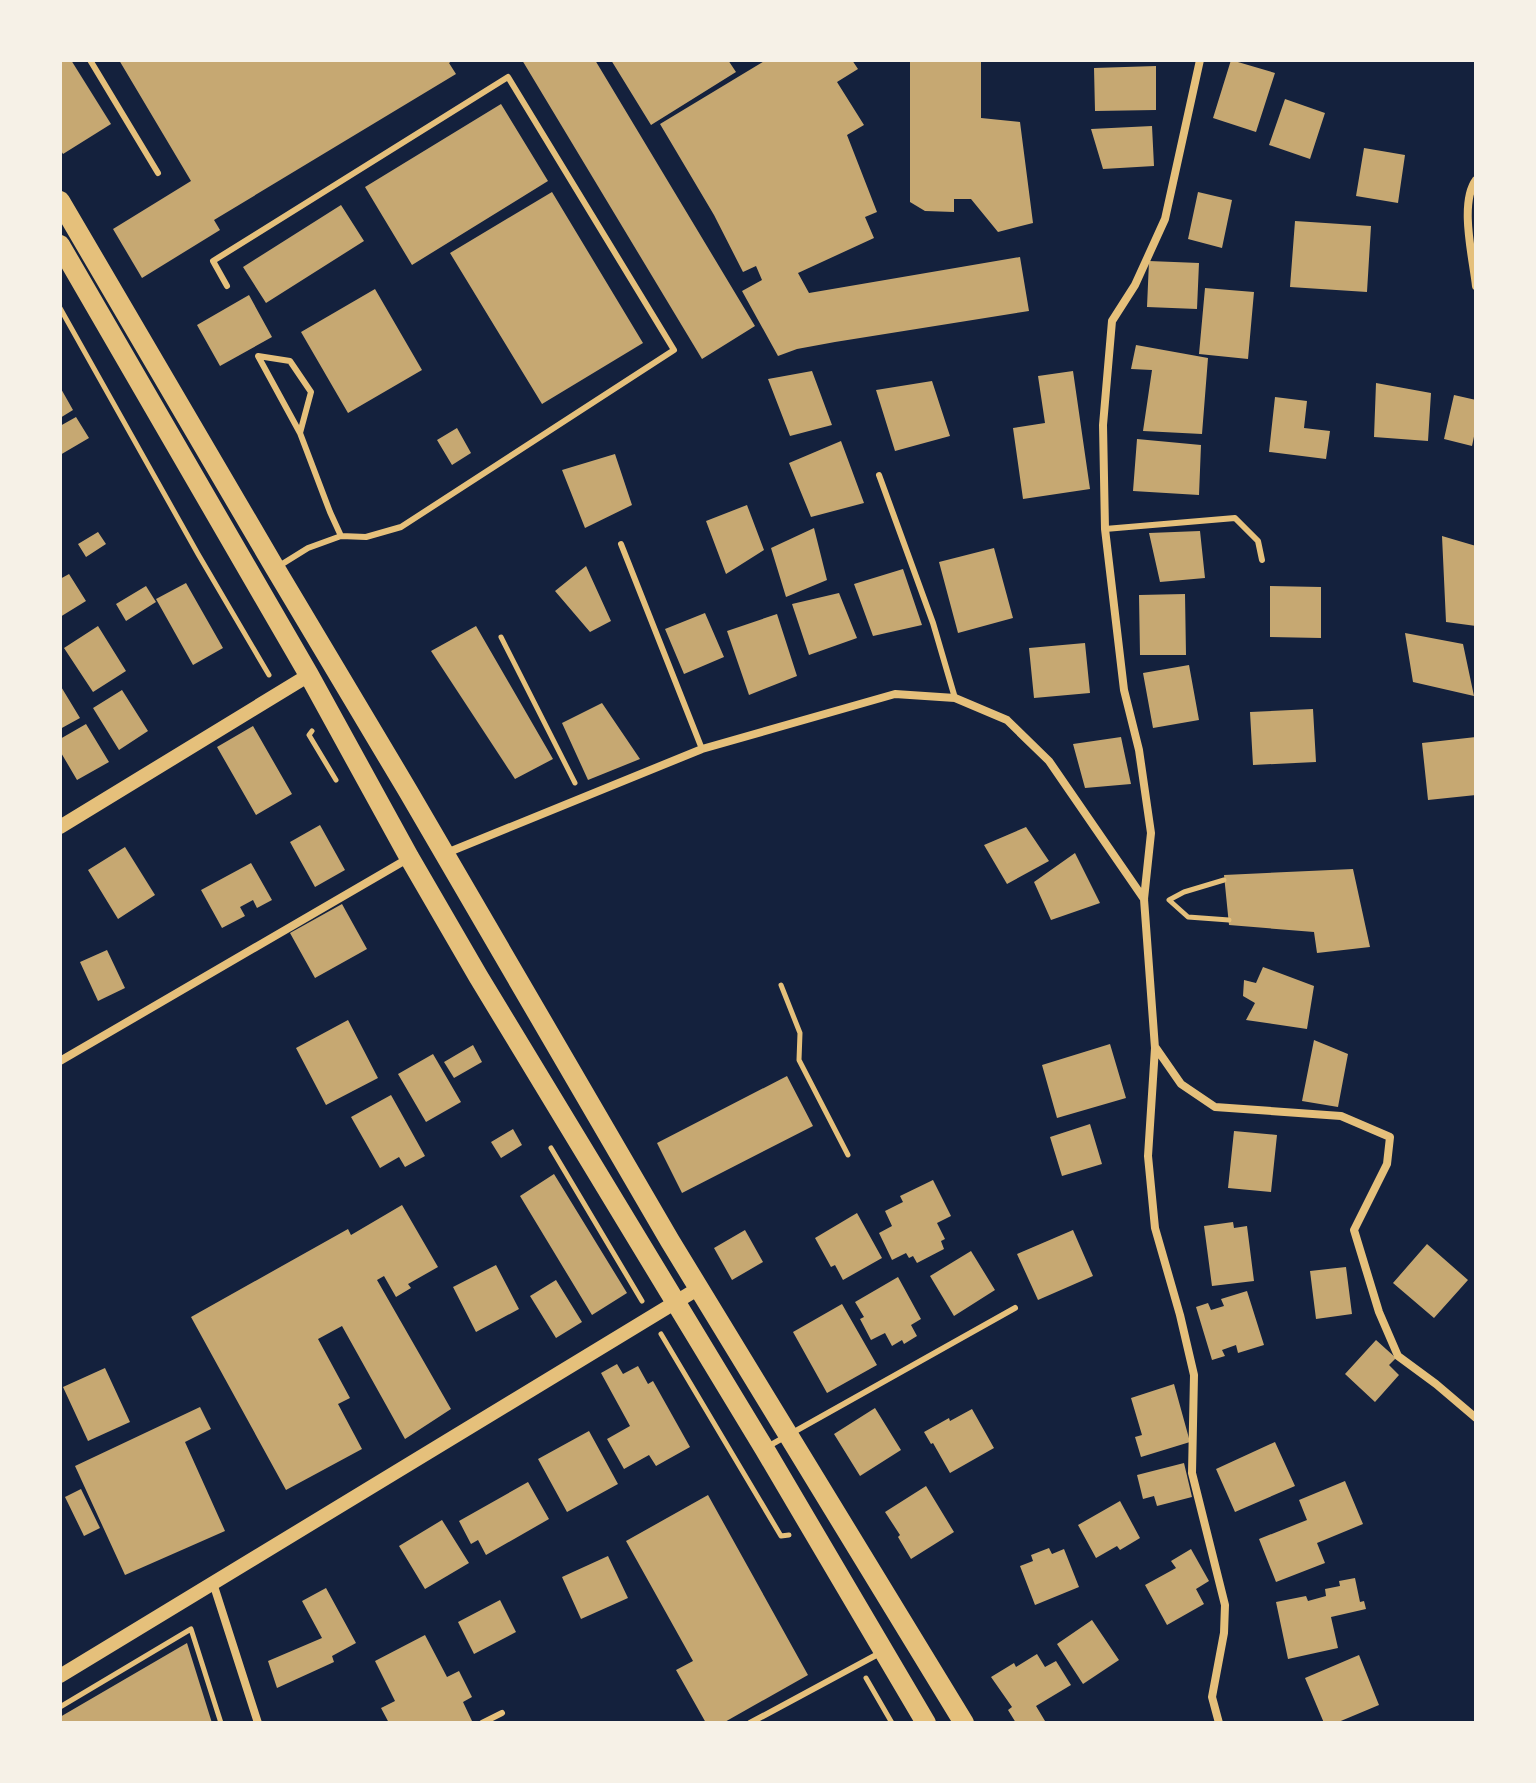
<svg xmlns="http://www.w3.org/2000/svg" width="1536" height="1783" viewBox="0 0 1536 1783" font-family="'Roboto Condensed',sans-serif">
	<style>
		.building { fill: #c6a872 }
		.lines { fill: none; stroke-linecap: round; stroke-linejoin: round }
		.path { stroke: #e5c07b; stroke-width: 5 }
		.service { stroke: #e5c07b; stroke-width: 6 }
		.minor { stroke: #e5c07b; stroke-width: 8 }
		.tertiary { stroke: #e5c07b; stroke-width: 14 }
		.primary { stroke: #e5c07b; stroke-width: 20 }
	</style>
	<rect width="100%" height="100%" fill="#14213d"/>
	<path class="building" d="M60,60H71L111,124L63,154L60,149Z
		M119,60H453L449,63L456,74L214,220L220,230L142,278L113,229L191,181Z
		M522,60H595L755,326L702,359Z
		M611,60H728L736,72L651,125Z
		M766,60H852L858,69L837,82L864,125L847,135L877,212L865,217L874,238L798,273L809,293L1020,257L1029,311L835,342L797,349L778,356L742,291L762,280L756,266L743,272L714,215L660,124Z
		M910,60H981V118L1020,122L1033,223L998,232L971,199H954V212L925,211L910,202Z
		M1231,60L1275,73L1256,132L1213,118Z
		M1156,66V110L1095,111L1094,68Z
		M1285,99L1325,113L1310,159L1269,145Z
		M501,104L548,181L412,265L365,187Z
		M1152,126L1154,166L1103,169L1091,129Z
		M1364,148L1405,155L1398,203L1356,196Z
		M552,192L643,343L542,404L450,253Z
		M1198,192L1232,200L1222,248L1188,239Z
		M341,205L364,241L266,303L243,267Z
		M1295,221L1371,226L1367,292L1290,287Z
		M1149,261L1199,263L1197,309L1147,307Z
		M1205,288L1254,292L1248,359L1199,354Z
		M375,289L422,370L348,413L301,332Z
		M249,295L272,337L220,366L197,325Z
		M1136,345L1208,358L1202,434L1143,431L1152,370L1131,369Z
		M812,371L832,425L790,436L768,379Z
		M1073,371L1090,489L1023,499L1013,428L1045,423L1038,376Z
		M932,381L950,436L895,451L876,390Z
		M1376,383L1431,393L1428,441L1374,437Z
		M60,387L73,410L60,418Z
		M1454,395L1476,400V427L1472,446L1444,439Z
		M1275,397L1307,401L1304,428L1330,431L1326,459L1269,452Z
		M76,417L89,438L60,455V426Z
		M457,428L471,453L452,465L437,440Z
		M1137,439L1201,445L1199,495L1133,491Z
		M841,441L864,503L811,517L789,463Z
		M615,454L632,505L585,528L562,470Z
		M747,505L764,550L726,574L706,521Z
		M814,528L827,580L786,597L771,548Z
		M1200,531L1205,578L1160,582L1149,533Z
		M98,532L106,544L86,557L78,544Z
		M1442,536L1476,546V626L1446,622Z
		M994,548L1013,618L958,633L939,562Z
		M586,566L611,621L590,632L555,591Z
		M903,569L922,625L873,636L854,584Z
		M69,574L86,601L60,617V579Z
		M186,583L223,648L193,665L156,599Z
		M146,586L156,602L126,621L116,604Z
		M1270,586L1321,587V638L1270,637Z
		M839,593L857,638L809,655L792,604Z
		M1185,594L1186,655H1140L1139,595Z
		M705,613L724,657L684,674L665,629Z
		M777,614L797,676L749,695L727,631Z
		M98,626L126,671L93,692L64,648Z
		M476,626L553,759L515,779L431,651Z
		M1405,633L1463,644L1474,696L1413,682Z
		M1085,643L1090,693L1034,698L1029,648Z
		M1189,665L1199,720L1153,728L1143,673Z
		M60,685L80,718L60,729Z
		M122,690L148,731L119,750L93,708Z
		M602,703L640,759L588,780L562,723Z
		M1313,709L1316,762L1253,765L1250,712Z
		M86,724L109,762L77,780L60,751V739Z
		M253,726L292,794L256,815L217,747Z
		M1121,737L1131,784L1085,788L1073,744Z
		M1476,737V795L1428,800L1422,743Z
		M320,825L345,870L315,887L290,842Z
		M1026,827L1049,861L1007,884L984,845Z
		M125,847L155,895L118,919L88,870Z
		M1075,853L1100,903L1051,920L1034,882Z
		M251,863L272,900L257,908L253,900L240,907L245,916L222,928L201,890Z
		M1353,869L1370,947L1317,953L1314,932L1229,925L1224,875Z
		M342,904L367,949L315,978L290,933Z
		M107,950L125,988L98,1001L80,962Z
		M1263,967L1314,986L1307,1029L1246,1020L1255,1003L1243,996L1244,980L1256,983Z
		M348,1020L378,1078L326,1105L296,1048Z
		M1314,1040L1348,1054L1338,1107L1302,1101Z
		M1110,1044L1126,1098L1057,1118L1042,1065Z
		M473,1045L482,1062L454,1078L444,1062Z
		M433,1054L461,1102L426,1122L398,1074Z
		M787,1076L813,1126L682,1193L657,1143Z
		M391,1095L425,1156L405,1167L399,1157L380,1168L351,1117Z
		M1090,1124L1102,1164L1062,1176L1050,1137Z
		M513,1129L522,1145L501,1158L491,1142Z
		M1234,1131L1277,1135L1271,1192L1228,1188Z
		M554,1174L627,1293L592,1315L520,1196Z
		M933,1180L951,1216L937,1223L945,1239L941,1241L944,1249L917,1263L913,1256L909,1258L906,1253L892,1260L879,1233L892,1226L885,1211L903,1202L900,1196Z
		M402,1205L438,1267L408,1284L411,1288L396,1297L384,1276L377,1280L451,1409L405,1439L342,1326L318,1339L350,1398L338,1404L362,1449L286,1490L191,1317L348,1229L351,1235Z
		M857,1213L882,1258L843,1280L835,1265L831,1267L815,1238Z
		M1233,1222L1234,1228L1247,1226L1254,1281L1212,1286L1204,1226Z
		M745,1230L763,1262L732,1280L714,1248Z
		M1073,1230L1093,1276L1038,1300L1017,1254Z
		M1427,1244L1468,1280L1434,1318L1393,1283Z
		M971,1251L995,1290L954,1316L930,1276Z
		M496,1265L519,1309L476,1332L453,1287Z
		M1346,1267L1352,1314L1316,1319L1310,1271Z
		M898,1277L921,1319L911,1325L917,1336L904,1344L902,1340L892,1346L885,1333L871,1340L860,1319L864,1317L855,1302Z
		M556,1280L582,1322L556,1338L530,1296Z
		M1247,1291L1264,1345L1238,1353L1236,1345L1222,1350L1225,1356L1212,1360L1196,1307L1208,1303L1211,1310L1224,1306L1221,1299Z
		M842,1304L877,1365L827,1393L793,1332Z
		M1376,1340L1396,1358L1389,1365L1399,1375L1375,1402L1345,1374Z
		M617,1364L623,1374L638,1366L648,1384L653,1381L690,1447L656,1466L649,1455L624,1469L607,1439L630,1426L601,1373Z
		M105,1368L130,1422L88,1441L63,1387Z
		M1174,1384L1190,1442L1141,1457L1135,1437L1142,1435L1131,1398Z
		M200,1407L211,1429L185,1442L225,1531L125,1575L75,1466Z
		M875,1408L901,1450L860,1476L834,1434Z
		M972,1409L994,1448L950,1473L933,1443L931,1444L924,1432L949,1418L950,1421Z
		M589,1431L618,1484L567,1512L538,1459Z
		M1275,1442L1295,1486L1235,1512L1216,1469Z
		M1184,1463L1192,1497L1157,1506L1154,1496L1143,1499L1137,1475Z
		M1345,1481L1363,1524L1317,1543L1325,1563L1276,1582L1259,1539L1307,1520L1299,1500Z
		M528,1482L549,1519L486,1555L478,1540L471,1544L459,1521Z
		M926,1486L954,1532L911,1559L898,1537L900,1535L885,1512Z
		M81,1489L100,1528L84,1536L65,1497Z
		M708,1495L808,1675L723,1723H706L676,1670L693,1661L626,1541Z
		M1120,1501L1140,1538L1120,1550L1117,1546L1096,1558L1078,1525Z
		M442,1520L469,1563L425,1589L399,1546Z
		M1049,1548L1052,1554L1064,1549L1079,1587L1035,1605L1020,1566L1033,1561L1031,1555Z
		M1191,1549L1209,1581L1196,1589L1204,1604L1167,1625L1145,1585L1176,1568L1171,1561Z
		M608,1556L628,1598L581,1619L562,1577Z
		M1355,1578L1360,1602L1364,1601L1366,1609L1331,1617L1338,1648L1288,1659L1276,1602L1306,1596L1308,1601L1326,1596L1325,1589L1340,1586L1339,1581Z
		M326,1588L356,1643L332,1656L334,1662L277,1688L268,1661L322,1638L302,1601Z
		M500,1600L516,1632L474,1654L458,1622Z
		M1092,1620L1119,1660L1083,1684L1057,1644Z
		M425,1635L447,1677L459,1671L472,1697L463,1702L472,1721L468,1723H389L381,1708L395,1701L375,1661Z
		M187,1643L212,1723H60V1717Z
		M1037,1654L1045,1667L1056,1661L1071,1685L1036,1706L1045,1721L1042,1723H1016L1008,1710L1012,1707L991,1677L1014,1663L1016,1667Z
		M1359,1655L1379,1705L1336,1723H1324L1305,1678Z"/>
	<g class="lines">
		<path class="path" d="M60,308L198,554L269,675
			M501,637L575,783
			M312,731L309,735L336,780
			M1224,880L1184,892L1169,900L1188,917L1229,920
			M781,985L800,1033L799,1060L848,1155
			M551,1148L642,1301
			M661,1334L781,1536L789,1535
			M866,1678L892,1723
			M60,1707L191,1629L221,1723"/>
		<path class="service" d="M90,60L158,173
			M227,286L213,261L508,77L674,350L401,527L366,537L341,536L308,548L279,566
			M300,433L311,392L290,361L258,356L300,433L330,512L341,536
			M879,475L933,623L955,698
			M1105,529L1235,518L1258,541L1262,560
			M621,544L702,749
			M767,1447L1015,1308
			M482,1723L502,1713
			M750,1723L880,1653"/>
		<path class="minor" d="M1200,60L1165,219L1135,285L1112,321L1103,425L1105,529L1124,690L1139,750L1151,833L1144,899L1155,1048L1148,1156L1155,1228L1180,1315L1194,1375L1192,1473L1225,1605L1224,1633L1212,1697L1219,1723
			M1476,180C1459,203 1473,258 1476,286
			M444,854L702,749L895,694L955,698L1007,720L1049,761L1144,899
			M1156,1048L1181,1084L1215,1107L1341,1116L1390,1137L1387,1164L1354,1230L1379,1312L1398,1356L1436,1384L1476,1418
			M60,1061L409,858
			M213,1583L258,1723"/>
		<path class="tertiary" d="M60,827L309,675
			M60,1676L699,1288"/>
		<path class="primary" d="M60,201L275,568L408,791L670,1241L964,1723
			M60,245L309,675L409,857L478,976L764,1448L926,1723"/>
	</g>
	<rect width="1536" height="1783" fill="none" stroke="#f6f1e7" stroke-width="124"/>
</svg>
